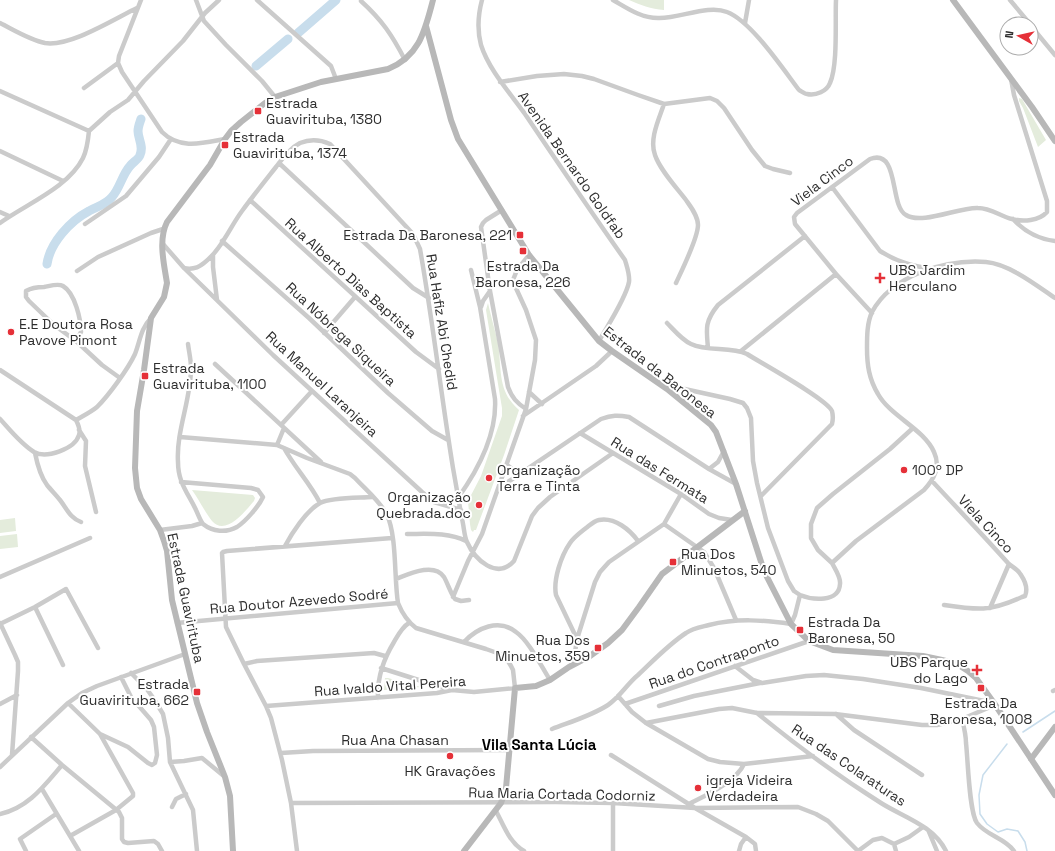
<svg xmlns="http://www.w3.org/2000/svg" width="1055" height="851" viewBox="0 0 1055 851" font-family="'Space Grotesk',sans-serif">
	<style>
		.green { fill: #e4ecdc }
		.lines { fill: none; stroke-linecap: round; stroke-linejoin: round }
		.stream { stroke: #c8ddec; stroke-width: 1.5 }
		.river { stroke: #c8ddec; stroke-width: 9 }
		.street { stroke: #cbcbcb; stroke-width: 4.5 }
		.secondary { stroke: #b8b8b8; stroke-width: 6 }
		.poi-dot { fill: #e53038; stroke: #fff; stroke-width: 1.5 }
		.labels { text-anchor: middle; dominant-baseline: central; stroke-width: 4; stroke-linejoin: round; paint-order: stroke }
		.poi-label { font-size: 14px; fill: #2e2e2e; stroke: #fff; text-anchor: start }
		.street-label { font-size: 14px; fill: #2e2e2e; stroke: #fff }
		.neighbourhood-label { font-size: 15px; font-weight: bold; fill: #000; stroke: #fff }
	</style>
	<rect width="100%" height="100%" fill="#fff"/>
	<path class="green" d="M629,0H664V10C651,9 640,5 629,0Z
		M1019,98L1022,99L1046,140L1038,147L1023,108L1019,101Z
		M488,303C491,317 495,330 498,343C502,369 497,391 519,410L504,455L476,530H474L473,532L471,530L470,524L468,501L481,476L502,416V408L499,390L486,310Z
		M192,490L253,495L255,498L254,501C246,510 226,537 212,521C205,512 199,500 192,490Z
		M15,518L16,531L0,533V520Z
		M17,534L18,547L0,549V536Z
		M385,678H388L421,687L384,690Z"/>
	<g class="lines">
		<path class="stream" d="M1023,732L1055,711
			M1007,744L983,775L979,795L980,814L987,824L998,832L1007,829L1018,831L1025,842L1027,851"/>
		<path class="river" d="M298,33L336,0
			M256,66L288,39
			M47,264C50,243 70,221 89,211C97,206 106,205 112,197C120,188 122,175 130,166C133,162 139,159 140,155C144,146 138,139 138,131C138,127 140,122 141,119"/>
		<path class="street" d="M141,0L119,56L118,63L122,72L162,132C180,150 203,143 225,139
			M196,0L204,21L226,45L262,81L275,97
			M257,0L331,66L336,79
			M482,0C478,15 477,30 481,45C489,70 510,93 525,114C558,163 591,212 625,260C627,267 630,275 629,282C626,298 608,325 599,341
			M613,0C627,8 641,18 658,18C679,19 708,4 727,12C751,21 783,69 799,90C801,91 805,94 807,94C816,96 827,91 830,83C838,65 835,21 836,0
			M1010,0L1030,24
			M361,1C382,20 392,35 405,60
			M0,23C14,30 30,40 45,43C70,47 114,19 137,8
			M745,23L749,0
			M1031,26L1055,55
			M500,82L537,76L564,74L582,76L594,79L638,95L664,104L710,98L717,101L724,108L752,150L765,166L773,169L790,173
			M84,88L118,63
			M0,91L89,131
			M664,104C659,119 649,139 655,155C660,170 676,187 686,200C691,207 698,216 698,225C698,238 682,270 676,283
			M89,131L110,112L128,100L144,81L183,41L205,13L219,0
			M0,151L63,181
			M279,163L413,288L429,298
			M832,187L880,251C897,262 911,265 930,269
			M250,200L416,352L439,369
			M502,210L486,220L483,223L481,227L490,291L508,387C512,398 517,403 526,409
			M0,212L9,216
			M1013,219C1024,231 1038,239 1055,241
			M0,223C26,204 68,188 83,158C87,150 88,141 89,131
			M85,224L126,196L159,157L171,139
			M222,241L309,318L388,393L432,431L448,440
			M163,244L184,268L273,355L422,492L434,502L461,510
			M213,255V267L217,300
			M184,268C192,270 198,268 204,263C221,250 230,227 242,211C253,196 265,181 276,167C283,158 290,148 300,143C310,139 321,140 330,144L413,234L420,249C433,322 441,395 453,468C456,485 459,502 462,519C464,526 464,536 467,542C475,560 497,580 514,561L532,516L538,508L550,497L613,453
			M77,271L98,257L151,233L163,229
			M481,307L483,301L490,291
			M872,313L836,274L795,224L794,217L797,213L870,159C900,148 889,206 906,215C922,225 959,207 978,208C991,208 1000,216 1012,219C1023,222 1039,221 1047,212V201L1014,95L1011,79
			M667,323C674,330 682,340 691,344C708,352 730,346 747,354C761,363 827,399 832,411C833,415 833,420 832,424L761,496
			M324,333L355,297
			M76,341L81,332C81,320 75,293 63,286C58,283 50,286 44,287C38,287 31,288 26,291V297L29,301L54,325L76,341L102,365L120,378
			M708,348C706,328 705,321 718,305L805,236
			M741,351L836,274
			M215,364L321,462
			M0,370L76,420
			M529,392L542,404
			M523,416L596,366L612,351
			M0,419C10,430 21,444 34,452C46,459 75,449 79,435C81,430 78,424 76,420
			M76,420C83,416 91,412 97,407C109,395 128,369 135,354C140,341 141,328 151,318
			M281,425L312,391
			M79,430L86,441L85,466L96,512
			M580,433L681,494L709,514L719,518L732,520
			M180,437L277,445L307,458L350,474L355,478C365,489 380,501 387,515C397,536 394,579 398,603C402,613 407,621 416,628L486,649L500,654L508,661L511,666L513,670L515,688L474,692L452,690L437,693L266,706
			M277,445L284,428
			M284,448C295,468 310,483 320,503
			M35,453C37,463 41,477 47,485C51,490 56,495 60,500C67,509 70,518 81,522
			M507,465L519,474
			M709,469L736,484
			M932,481C957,508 983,535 1008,563C1012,567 1018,569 1021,575C1025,581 1028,589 1025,596L1022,597C990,612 977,610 944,605
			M181,482L251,488L258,490L263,497C259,506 246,521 237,527C226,533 213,532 203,524C200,520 198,514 196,510C188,493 178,483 178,462C176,431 191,400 191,368C191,360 189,352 188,344
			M499,488L601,419C612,415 618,415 629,417L709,469L718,462L724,451
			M458,498C478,470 497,433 495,399L480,307L471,270
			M664,524L704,552L714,568L736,620
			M160,530L192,526L202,523
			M407,534C427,534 448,532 466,541
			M285,546C292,533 306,511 320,503C332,497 358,498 372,497
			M832,563L818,550L811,538V524L817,508L833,494L890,449L913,428
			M0,577L90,538
			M396,579C409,574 434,562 444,577C448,584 450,592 455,599L461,601L469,600
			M800,595C812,600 839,603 840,584C841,577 835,569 832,563L856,541L924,490C934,479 941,467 934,452C924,429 890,416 878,394C869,379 867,365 867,348C867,336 867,323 872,312C892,275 946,259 986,262C1009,264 1036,285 1055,298
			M453,597L468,561L482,534L526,409L535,360L536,340L526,310L515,286L513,280L517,270L529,255
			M35,607L63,665
			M990,608L1009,564
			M0,623L15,655L18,662V671L12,755
			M177,623L398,603
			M0,624L35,607L66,589L98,648
			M577,639L556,595C553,580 561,556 570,543C574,537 581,532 586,528C590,525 594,521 599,520C615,517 630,530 638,541
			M464,642C477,628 499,618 516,632C529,641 541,666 550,680
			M244,664L257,661L374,653L385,656
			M573,665L577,639L595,582L600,572L609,562L664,524L681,494
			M735,666L753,680L762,683L806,676L824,675L863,679L921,688L994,703
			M381,668L450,690
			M131,673L146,688L154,699L163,714L168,738L170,762L193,810L197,851
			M1053,691L1055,690
			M618,696L632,712L646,723L708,759L720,762L744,764L813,756
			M378,698C377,677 383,660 394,642C398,635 402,627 409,623
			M68,703L100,734L133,793V796L116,810L70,836
			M0,704L17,695
			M625,704L809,641
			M659,706L694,696L760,683
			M757,713C796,745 838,776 881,803C903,817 933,825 946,851
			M836,714L854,730L922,775
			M962,719C964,727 966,735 966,743C968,760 969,812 977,823C987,836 1005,838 1014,851
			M646,723L719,709L732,708L757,713L835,714L922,725H937L962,719L995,705
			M552,729C570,722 591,716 608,705C620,697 627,684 638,675C653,661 669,644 686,633C693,628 701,627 709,625C737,618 763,620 791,624L795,615L800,595L794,591L788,581L768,528L757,483L753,461L751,418L747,408L743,403L730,399L680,388L667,389
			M100,734L128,747L148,763L152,765L155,763L157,755L154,727L151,720L131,697L121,677
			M31,737L62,765L119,812L122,818V839L124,842L128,843L154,841L158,844L162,851
			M281,753L313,751L509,750
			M611,755L695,808L746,837L741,844L739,851
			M170,762L184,761L202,758L225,777
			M0,767L68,703L82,693L97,686L185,654
			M42,789L79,851
			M291,803L555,802L613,803L695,808L798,807L816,814L828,821L858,851L873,840L882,838L894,844L896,851
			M613,803V851
			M689,804C706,795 736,782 744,764
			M172,807L176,799L186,794
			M496,811C504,826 509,842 524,851
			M0,814C28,808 44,786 62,765
			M929,832L937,851
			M746,837L755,844L756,851
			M894,844L909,837L923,827
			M26,851L20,839L56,814
			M297,851L291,803L282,760L271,718L266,706L244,664L226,627L222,553L223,552L227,551L392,538"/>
		<path class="secondary" d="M953,0L1032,107L1055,141
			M426,26L451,120L458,139L529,255L599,341L612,351L667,389L711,425L716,432L736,484L764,571L791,624L809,641L833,650L923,656L942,660L957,664L968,671L976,678L994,703L1055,795
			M1031,759L1055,727
			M233,851L230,796L225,777L207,732L197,703L172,600L167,551L164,541L160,530L141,499L137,488L135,468L137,411L144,370L151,318L164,297L167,283C164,264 158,240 167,222L210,165L225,139L231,131L241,122L265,103L275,97L321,82L388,69C420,56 425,30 433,0
			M464,851L501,803L506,788L515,688L536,686L550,680L569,667L590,656L608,643L622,630L639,607L662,574L745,511"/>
	</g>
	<g class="poi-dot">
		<rect x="254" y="107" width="8" height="8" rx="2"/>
		<rect x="221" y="141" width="8" height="8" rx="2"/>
		<rect x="516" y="231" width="8" height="8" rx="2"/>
		<rect x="519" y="247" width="8" height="8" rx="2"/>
		<path d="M878 272h4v4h4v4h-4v4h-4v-4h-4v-4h4z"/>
		<circle cx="11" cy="332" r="4"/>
		<rect x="141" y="372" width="8" height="8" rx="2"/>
		<circle cx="904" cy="470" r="4"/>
		<circle cx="489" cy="478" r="4"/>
		<circle cx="479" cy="505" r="4"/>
		<rect x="669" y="558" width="8" height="8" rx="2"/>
		<rect x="796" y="626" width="8" height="8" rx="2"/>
		<rect x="594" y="644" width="8" height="8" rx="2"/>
		<path d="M975 664h4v4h4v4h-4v4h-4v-4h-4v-4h4z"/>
		<rect x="977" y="684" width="8" height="8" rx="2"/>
		<rect x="193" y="688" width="8" height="8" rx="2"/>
		<circle cx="450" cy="756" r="4"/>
		<circle cx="698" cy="788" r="4"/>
	</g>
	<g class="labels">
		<g class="poi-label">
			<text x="266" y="103">Estrada<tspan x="266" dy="16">Guavirituba, 1380</tspan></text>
			<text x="233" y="137">Estrada<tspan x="233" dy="16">Guavirituba, 1374</tspan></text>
			<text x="512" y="235" text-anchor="end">Estrada Da Baronesa, 221</text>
			<text x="523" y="266" text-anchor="middle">Estrada Da<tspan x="523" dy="16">Baronesa, 226</tspan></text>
			<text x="889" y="270">UBS Jardim<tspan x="889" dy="16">Herculano</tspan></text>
			<text x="19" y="324">E.E Doutora Rosa<tspan x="19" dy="16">Pavove Pimont</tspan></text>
			<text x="153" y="368">Estrada<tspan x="153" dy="16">Guavirituba, 1100</tspan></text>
			<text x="497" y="470">Organização<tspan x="497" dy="16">Terra e Tinta</tspan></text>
			<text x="912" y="470">100º DP</text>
			<text x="471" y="497" text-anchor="end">Organização<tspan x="471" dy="16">Quebrada.doc</tspan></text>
			<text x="681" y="554">Rua Dos<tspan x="681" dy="16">Minuetos, 540</tspan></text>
			<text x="808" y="622">Estrada Da<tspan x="808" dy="16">Baronesa, 50</tspan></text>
			<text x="590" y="640" text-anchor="end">Rua Dos<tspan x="590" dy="16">Minuetos, 359</tspan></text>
			<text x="968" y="662" text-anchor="end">UBS Parque<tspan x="968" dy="16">do Lago</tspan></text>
			<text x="189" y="684" text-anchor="end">Estrada<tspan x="189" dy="16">Guavirituba, 662</tspan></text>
			<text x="981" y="703" text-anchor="middle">Estrada Da<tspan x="981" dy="16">Baronesa, 1008</tspan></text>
			<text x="450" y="771" text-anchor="middle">HK Gravações</text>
			<text x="706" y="780">igreja Videira<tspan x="706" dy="16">Verdadeira</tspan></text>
		</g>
		<g class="street-label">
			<text transform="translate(572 165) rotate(55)">Avenida Bernardo Goldfab</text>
			<text transform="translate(822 181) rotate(-37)">Viela Cinco</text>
			<text transform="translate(351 278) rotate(42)">Rua Alberto Dias Baptista</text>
			<text transform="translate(442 322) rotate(81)">Rua Hafiz Abi Chedid</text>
			<text transform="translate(341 334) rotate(43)">Rua Nóbrega Siqueira</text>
			<text transform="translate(660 372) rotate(38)">Estrada da Baronesa</text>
			<text transform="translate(322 384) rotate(43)">Rua Manuel Laranjeira</text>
			<text transform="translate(660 470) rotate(32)">Rua das Fermata</text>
			<text transform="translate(986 524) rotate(47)">Viela Cinco</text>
			<text transform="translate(186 598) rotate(78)">Estrada Guavirituba</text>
			<text transform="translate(299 601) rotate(-5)">Rua Doutor Azevedo Sodré</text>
			<text transform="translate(714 662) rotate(-19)">Rua do Contraponto</text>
			<text transform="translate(390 686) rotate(-4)">Rua Ivaldo Vital Pereira</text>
			<text x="395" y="740">Rua Ana Chasan</text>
			<text transform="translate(849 765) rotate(34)">Rua das Colaraturas</text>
			<text transform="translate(562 794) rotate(1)">Rua Maria Cortada Codorniz</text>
		</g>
		<g class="neighbourhood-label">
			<text x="539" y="744">Vila Santa Lúcia</text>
		</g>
	</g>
	<g transform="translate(1019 36) rotate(278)"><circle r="19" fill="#ffffff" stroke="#ababab"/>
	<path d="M0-3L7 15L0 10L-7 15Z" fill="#e53038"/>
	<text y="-6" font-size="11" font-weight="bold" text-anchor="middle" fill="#2e2e2e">N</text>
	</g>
</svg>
